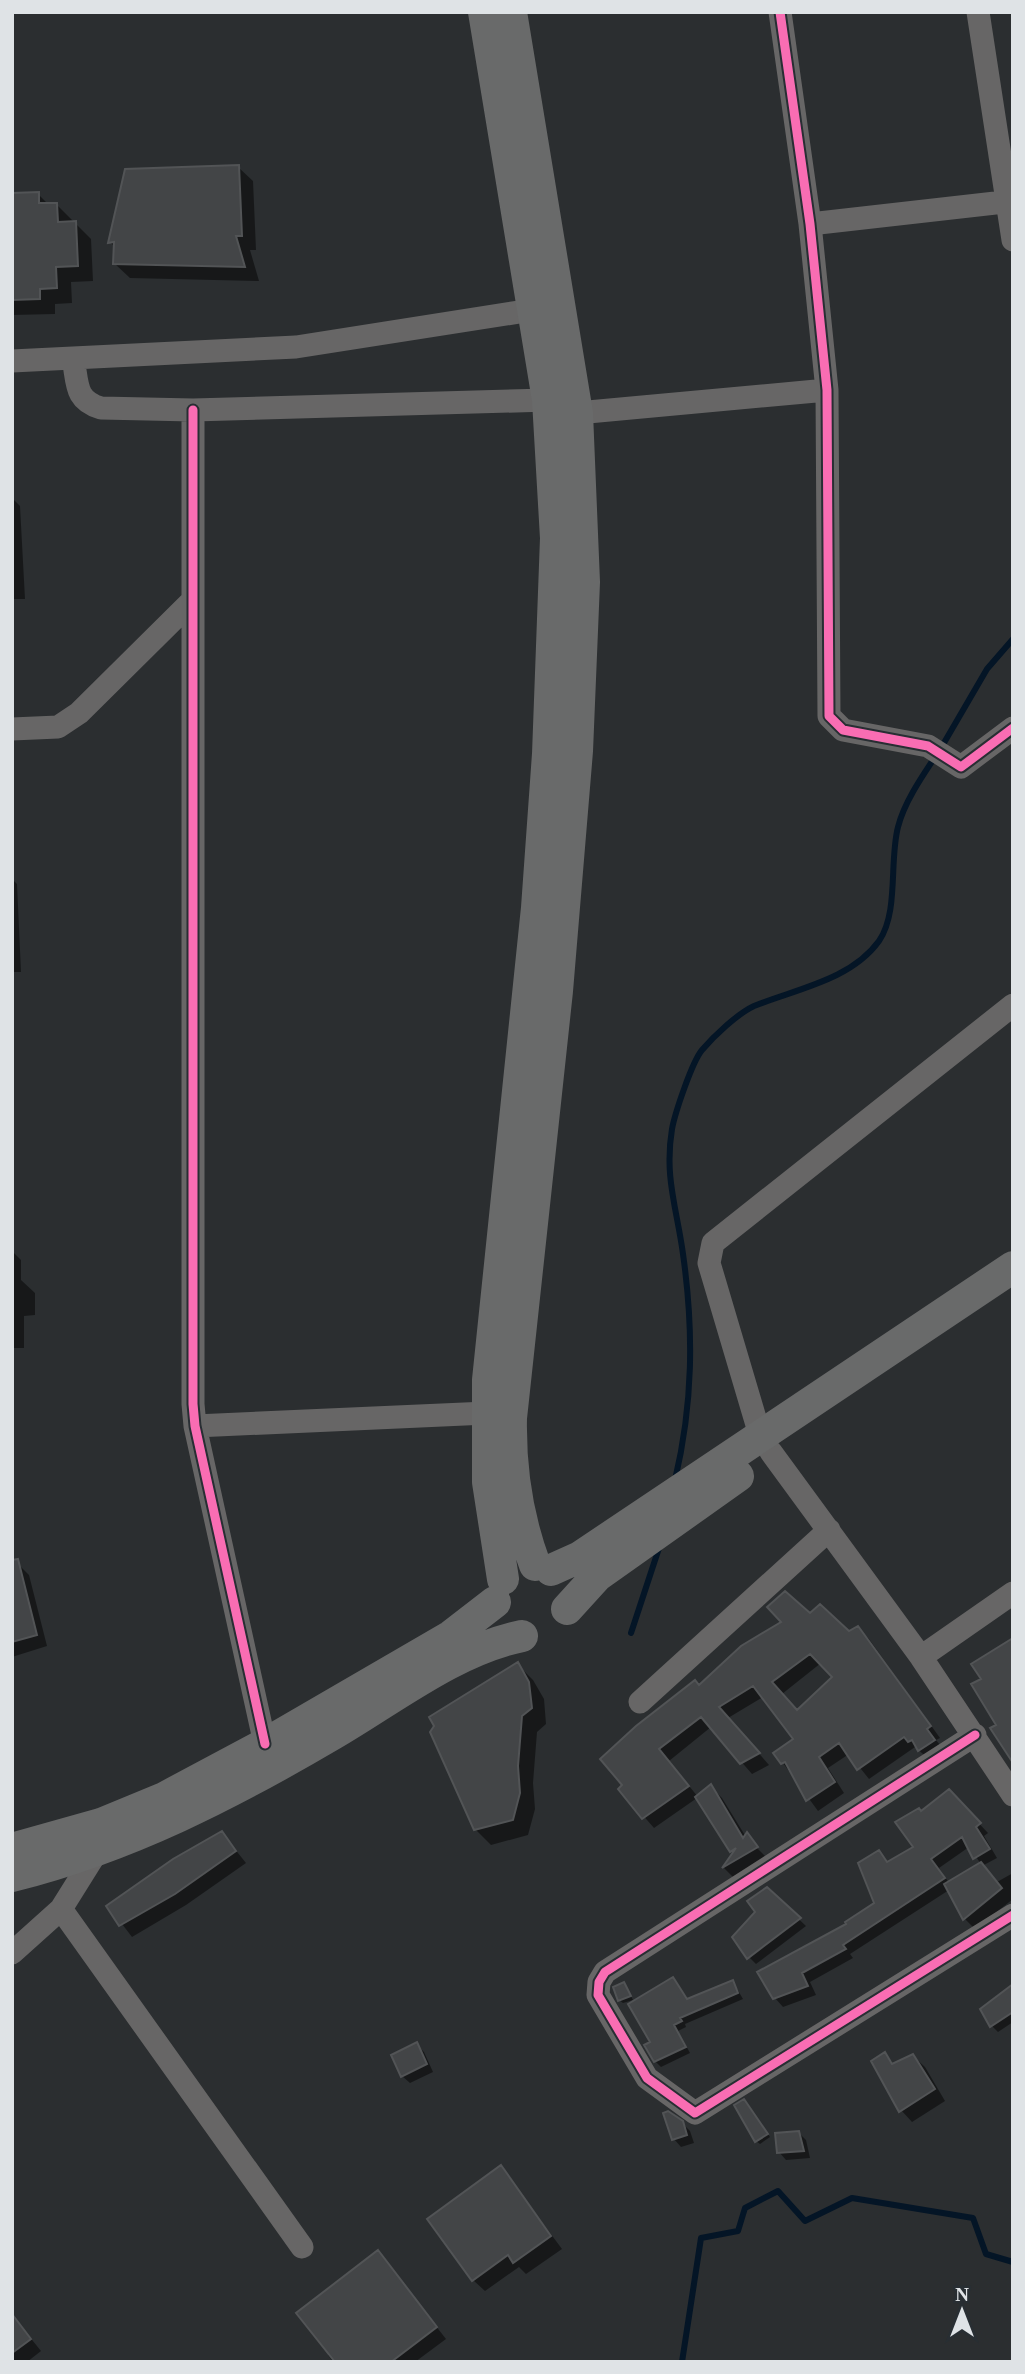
<svg xmlns="http://www.w3.org/2000/svg" width="1025" height="2374" viewBox="0 0 1025 2374" font-family="Georgia,serif">
	<style>
		.shadow { fill: #0007; fill-rule: evenodd }
		.lines { fill: none; stroke-linecap: round; stroke-linejoin: round }
		.stream { stroke: #041526; stroke-width: 6 }
		.building { fill: #434547; stroke: #525456; stroke-width: 2; fill-rule: evenodd }
		.minor { stroke: #676666; stroke-width: 23 }
		.secondary { stroke: #696a6a; stroke-width: 32 }
		.cycleway-casing { stroke: #282e33; stroke-width: 13 }
		.cycleway { stroke: #f96db3; stroke-width: 9 }
	</style>
	<rect width="100%" height="100%" fill="#2b2e30"/>
	<path class="shadow" d="M238,167L253,181L256,250H250L259,281L130,278L115,264V247L110,242Z
		M38,194L49,205H57L91,239L93,281L71,282L72,303L55,304V314L12,315V195Z
		M12,498L20,506L25,599H12Z
		M12,879L17,884L21,972H12Z
		M12,1251L21,1260V1280L35,1293V1315L24,1316V1348H12Z
		M18,1564L29,1575L47,1646L12,1657V1565Z
		M810,1616L849,1634L858,1628L869,1639L940,1738L936,1740L945,1751L930,1760L915,1747L869,1779L849,1754L828,1768L844,1793L818,1811L783,1763L796,1740L763,1697L728,1718L769,1765L752,1774L711,1727L669,1761L698,1797L711,1787L722,1798L746,1837L768,1859L735,1879L724,1868L734,1854L697,1798L654,1828L620,1789L699,1687ZM821,1663L834,1677L797,1712L782,1694Z
		M518,1665L533,1680L544,1699L546,1724L537,1732L533,1783L535,1809L528,1835L491,1845L475,1829Z
		M957,1800L988,1833L984,1836L997,1858L982,1866L997,1882L1013,1873V1899L975,1929L965,1919L949,1890L850,1954L853,1958L810,1982L816,1995L783,2007L775,1998L849,1925L876,1903L879,1852L889,1863L915,1848L921,1813ZM969,1847L981,1864L949,1883L939,1868Z
		M222,1833L246,1863L186,1905L132,1937L109,1907Z
		M767,1889L806,1926L756,1964L749,1957L757,1913Z
		M673,1979L689,2000L733,1982L743,1999L685,2024L686,2027L678,2031L690,2053L661,2067L655,2061L653,2043Z
		M1013,1987V2022L998,2032L992,2026Z
		M627,1988L633,2000L623,2003L619,2000Z
		M416,2044L424,2052L433,2072L410,2083L402,2076Z
		M885,2055L895,2065L913,2056L925,2067L945,2101L912,2122L901,2110Z
		M747,2105L770,2137L760,2144L756,2141Z
		M682,2123L690,2131L694,2143L681,2147L674,2139Z
		M799,2133L806,2140L810,2158L786,2160L779,2152Z
		M501,2167L562,2249L526,2274L519,2267L485,2291L473,2280Z
		M378,2252L446,2339L415,2362H333L328,2355Z
		M12,2315L41,2351L27,2362H12Z"/>
	<g class="lines">
		<path class="stream" d="M941,748L987,669L1013,639
			M675,1480C693,1404 694,1332 683,1254C677,1209 664,1177 672,1129C675,1113 692,1062 702,1050C714,1036 737,1014 754,1006C796,989 851,980 879,941C899,912 889,861 898,827C904,803 921,778 935,757
			M631,1633L660,1545
			M682,2362L701,2238L738,2231L745,2208L778,2191L805,2221L852,2198L973,2218L986,2254L1013,2262"/>
	</g>
	<path class="building" d="M239,165L242,236H236L245,267L113,264L114,242L108,243L125,169Z
		M39,192V203H57L58,222L76,221L78,266L56,267L57,288L40,289V299L12,300V193Z
		M18,1559L37,1635L12,1642V1560Z
		M785,1591L810,1613L820,1604L849,1631L858,1626L931,1726L927,1729L935,1740L918,1751L912,1740L908,1742L904,1737L857,1770L839,1743L819,1757L835,1782L806,1801L785,1762L781,1764L773,1753L793,1739L753,1686L719,1707L760,1753L740,1764L701,1717L659,1749L689,1786L642,1819L618,1789L622,1785L600,1759L636,1726L695,1680L699,1685L741,1646L781,1622L767,1607ZM810,1654L832,1677L797,1710L772,1682Z
		M1013,1638V1763L990,1728L996,1725L971,1684L981,1679L971,1664Z
		M518,1662L529,1682L532,1708L522,1716L518,1766L520,1793L513,1820L474,1830L430,1732L434,1726L429,1717Z
		M711,1784L743,1838L747,1832L758,1847L722,1868L736,1848L730,1852L695,1797Z
		M949,1789L981,1823L976,1827L990,1849L973,1859L962,1837L931,1859L945,1878L843,1945L846,1949L802,1973L808,1986L773,1999L757,1972L846,1924L845,1922L874,1903L858,1863L879,1850L887,1862L913,1847L895,1822L919,1808L921,1811Z
		M222,1831L236,1851L175,1894L119,1926L106,1906L173,1859Z
		M981,1862L1002,1888L963,1920L944,1884Z
		M767,1887L801,1918L747,1959L732,1937L755,1912L747,1901Z
		M673,1977L687,1999L733,1980L738,1993L680,2018L682,2021L674,2025L686,2047L654,2062L644,2045L650,2042L628,2004Z
		M624,1982L631,1996L618,2001L613,1987Z
		M1013,1984V2012L990,2027L980,2009Z
		M417,2042L427,2064L401,2077L391,2055Z
		M885,2052L892,2064L913,2054L935,2089L899,2112L871,2061Z
		M744,2099L768,2134L755,2142L734,2105Z
		M668,2111L683,2121L687,2135L672,2140L663,2113Z
		M799,2131L804,2151L777,2153L775,2133Z
		M501,2165L551,2236L513,2263L508,2255L472,2281L427,2219Z
		M378,2250L437,2327L391,2362H335L296,2313Z
		M12,2314L31,2339L12,2353Z"/>
	<g class="lines">
		<path class="minor" d="M780,12L810,224L827,390L829,716L843,730L928,746L961,767L1013,728
			M978,12L1013,240
			M810,224L1013,201
			M73,358C78,383 74,400 101,408L193,410L548,400
			M12,361L296,347L532,310
			M193,410V1404L195,1426L265,1744
			M577,413L827,390
			M12,729L58,727L79,713L193,600
			M195,1426L487,1413
			M760,1435L709,1263L713,1243L1013,1005
			M771,1452L921,1657L1013,1795
			M921,1657L1013,1593
			M640,1702L829,1530
			M975,1735L605,1972L599,1982L598,1995L647,2078L695,2113L1013,1915
			M61,1909L302,2247
			M12,1953L61,1909L96,1853"/>
		<path class="secondary" d="M484,12L548,400L556,538L548,754L537,908L488,1380V1482L503,1579
			M511,12L577,413L584,582L577,751L557,991L511,1418C510,1469 517,1517 535,1565
			M551,1570L580,1557L1013,1267
			M567,1609L597,1576L738,1476
			M12,1849L101,1824L164,1798L265,1744L451,1636L495,1602
			M12,1876C128,1847 231,1794 333,1734C393,1699 454,1650 522,1636"/>
		<g class="cycleway-casing">
			<path id="cycleway" d="M780,12L810,224L827,390L829,716L843,730L928,746L961,767L1013,728
				M193,410V1404L195,1426L265,1744
				M975,1735L605,1972L599,1982L598,1995L647,2078L695,2113L1013,1915"/>
		</g>
		<use href="#cycleway" class="cycleway"/>
	</g>
	<rect width="1025" height="2374" fill="none" stroke="#dfe3e6" stroke-width="28"/>
	<g transform="translate(962 2311)" stroke="#282e33" stroke-width="5" paint-order="stroke">
	<path d="M0-5L12 26L0 18L-12 26Z" fill="#dfe3e6"/>
	<text y="-10" font-size="19" font-weight="bold" text-anchor="middle" fill="#dfe3e6">N</text>
	</g>
</svg>
